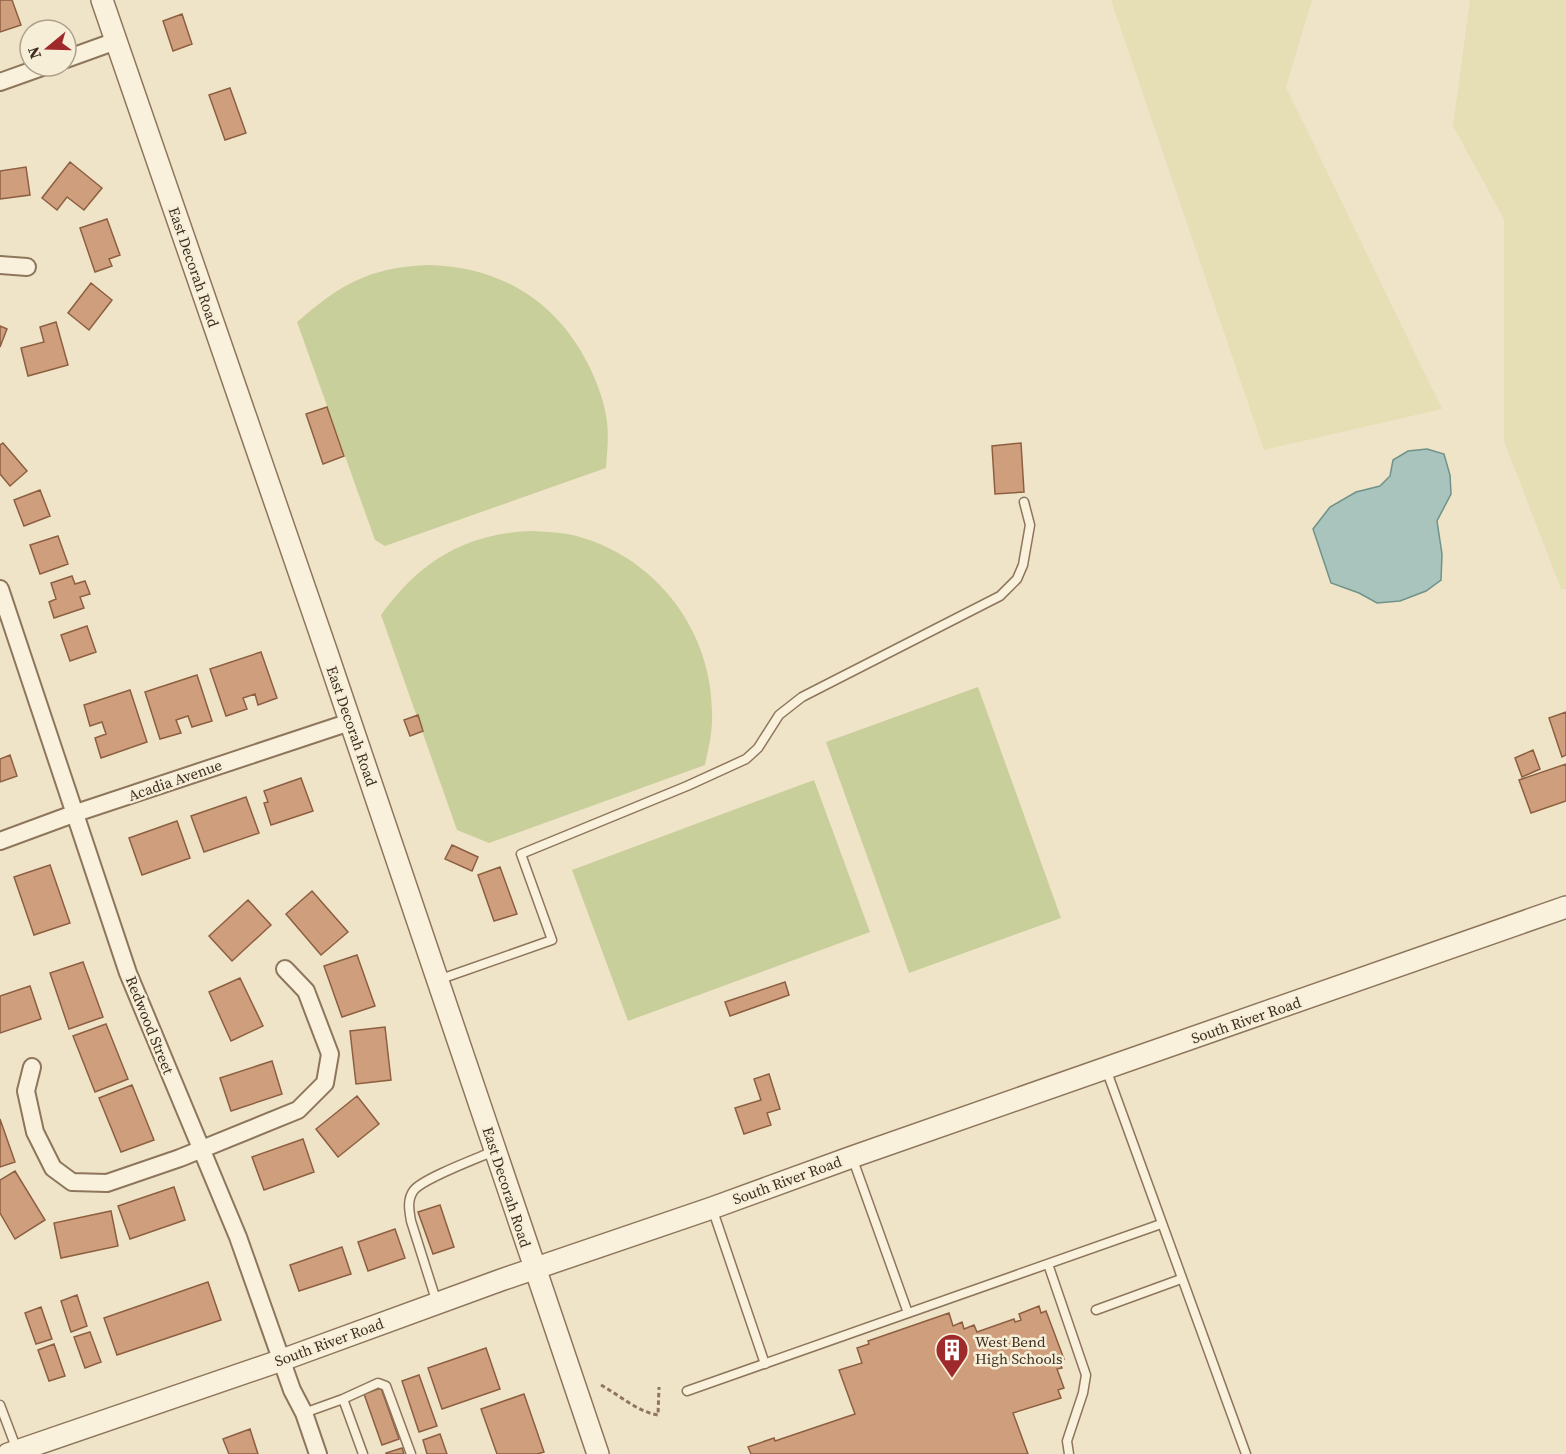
<svg xmlns="http://www.w3.org/2000/svg" width="1566" height="1454" viewBox="0 0 1566 1454" font-family="'Source Serif 4',serif">
	<style>
		.farmland { fill: #e6deb5 }
		.green { fill: #c9cf9b }
		.water { fill: #a9c4bc; stroke: #6f938a; stroke-width: 1.5 }
		.building { fill: #cf9f7d; stroke: #8d5f41; stroke-width: 1.5 }
		.lines { fill: none; stroke-linecap: round; stroke-linejoin: round }
		.service-casing { stroke: #8d765c; stroke-width: 11 }
		.minor-casing { stroke: #8d765c; stroke-width: 20 }
		.tertiary-casing { stroke: #8d765c; stroke-width: 24 }
		.path { stroke: #8d765c; stroke-width: 3; stroke-dasharray: 4.5 3; stroke-linecap: butt }
		.service { stroke: #faf1dc; stroke-width: 8 }
		.minor { stroke: #faf1dc; stroke-width: 16 }
		.tertiary { stroke: #faf1dc; stroke-width: 21 }
		.labels { text-anchor: middle; dominant-baseline: central; stroke-width: 5; stroke-linejoin: round; paint-order: stroke }
		.street-label { font-size: 15px; fill: #3d2e20; stroke: #f7eed8 }
		.poi-label { font-size: 15px; fill: #3d2e20; stroke: #f7eed8; text-anchor: start }
	</style>
	<rect width="100%" height="100%" fill="#f0e4c8"/>
	<path class="farmland" d="M1111,0H1312L1286,87L1442,409L1264,450Z
		M1470,0H1566V589H1561L1504,441V219L1453,126Z"/>
	<path class="green" d="M427,265C501,266 559,302 591,370C598,385 605,404 607,422C609,437 607,453 606,468L385,546L375,540L297,322C341,284 368,268 427,265Z
		M530,531C547,532 564,532 580,537C660,560 715,636 712,720C712,735 708,750 705,765L489,843L457,830L381,615C419,562 464,534 530,531Z
		M978,687L1061,918L909,973L826,742Z
		M814,780L870,932L628,1021L572,870Z"/>
	<path class="water" d="M1427,449L1444,454L1450,475L1451,494L1437,521L1442,554L1441,580L1426,591L1400,601L1377,603L1359,593L1331,583L1313,529L1330,507L1356,492L1380,486L1390,476L1393,460L1408,451Z"/>
	<path class="building" d="M0,0H12L21,25L0,32Z
		M182,14L192,44L173,51L163,21Z
		M230,88L246,133L225,140L209,95Z
		M70,162L102,188L84,210L67,197L57,210L42,198Z
		M26,167L30,195L0,199V171Z
		M107,219L120,255L109,259L112,266L95,272L80,228Z
		M91,283L112,300L89,330L68,313Z
		M56,322L68,365L28,376L21,348L44,342L40,327Z
		M0,326L7,329L0,347Z
		M327,407L344,456L323,464L306,414Z
		M3,443L27,471L10,486L0,474V445Z
		M1021,443L1024,492L995,494L992,446Z
		M40,490L50,516L24,526L14,500Z
		M58,536L68,564L40,574L30,545Z
		M72,576L75,584L85,581L90,594L80,597L84,608L54,618L49,602L56,599L51,583Z
		M87,626L96,652L70,661L61,635Z
		M261,652L277,698L258,705L255,694L243,698L247,709L226,716L210,669Z
		M197,675L212,721L192,727L188,716L176,720L181,733L160,739L145,692Z
		M130,690L147,742L101,758L95,738L106,734L102,722L90,726L84,705Z
		M1566,712V755L1562,757L1549,718Z
		M418,715L423,731L410,736L404,720Z
		M1533,750L1540,769L1522,777L1515,758Z
		M10,755L17,776L0,782V759Z
		M1566,764V801L1531,813L1519,780Z
		M301,778L313,811L271,825L264,803L268,802L264,791Z
		M246,797L259,833L204,852L191,816Z
		M177,821L190,858L142,875L129,838Z
		M452,845L478,857L472,871L445,859Z
		M50,865L70,923L34,935L14,877Z
		M500,867L517,914L494,921L478,875Z
		M312,891L348,932L321,955L286,914Z
		M248,900L271,925L232,961L209,936Z
		M357,955L375,1006L342,1017L324,966Z
		M83,962L103,1017L69,1029L50,973Z
		M240,978L263,1026L231,1041L209,992Z
		M785,982L789,995L730,1016L725,1002Z
		M30,986L41,1019L0,1033V996Z
		M106,1024L128,1079L95,1092L73,1036Z
		M385,1027L391,1080L356,1084L350,1031Z
		M272,1061L282,1094L231,1111L220,1078Z
		M769,1074L780,1109L767,1113L771,1125L744,1134L735,1108L761,1100L754,1079Z
		M132,1085L154,1140L121,1152L99,1098Z
		M357,1096L379,1124L338,1157L316,1129Z
		M0,1119L15,1162L0,1167Z
		M303,1139L314,1172L264,1190L252,1157Z
		M15,1171L45,1220L15,1239L0,1213V1180Z
		M174,1187L185,1220L130,1239L118,1206Z
		M440,1205L454,1247L433,1254L418,1212Z
		M111,1211L118,1246L61,1258L54,1223Z
		M395,1229L405,1258L368,1271L358,1242Z
		M342,1247L351,1274L299,1291L290,1265Z
		M208,1282L221,1320L117,1355L104,1318Z
		M77,1295L87,1326L71,1332L61,1301Z
		M1039,1306L1041,1313L1046,1311L1064,1359L1059,1361L1062,1368L1057,1369L1064,1388L1058,1390L1061,1398L1013,1413L1028,1454H751L748,1447L774,1438L775,1441L855,1414L839,1370L862,1363L857,1348L869,1344L868,1341L949,1313L953,1326L962,1322L964,1329L974,1325L977,1332L1014,1319L1015,1322L1021,1320L1019,1314Z
		M41,1307L52,1339L36,1344L25,1313Z
		M90,1332L101,1362L85,1368L74,1337Z
		M54,1344L65,1376L49,1381L38,1350Z
		M486,1348L500,1389L442,1409L428,1368Z
		M419,1375L437,1426L419,1432L402,1381Z
		M381,1388L399,1439L382,1445L364,1394Z
		M524,1394L544,1452L537,1454H497L481,1409Z
		M250,1429L258,1454H229L223,1439Z
		M440,1434L447,1454H427L423,1440Z
		M402,1448L404,1454H386V1453Z"/>
	<g class="lines">
		<g class="service-casing">
			<path id="service" d="M438,980L552,940L521,854L687,786L746,759L758,748L779,715L802,697L1000,596L1017,579L1023,565L1030,525L1024,502
				M1106,1069L1246,1454
				M852,1157L908,1313
				M712,1208L765,1364
				M1048,1264L1086,1375L1083,1393L1067,1441L1069,1454
				M437,1303L411,1221C409,1210 407,1199 414,1190C424,1178 478,1158 494,1151
				M1096,1310L1181,1279
				M687,1391L1161,1224
				M343,1399L378,1383L386,1386L411,1454
				M0,1405L17,1450
				M304,1413L343,1399L363,1454"/>
		</g>
		<g class="minor-casing">
			<path id="minor" d="M66,59L116,41
				M0,82L45,66
				M0,265L27,267
				M0,589L128,973L238,1237L292,1390L304,1413L318,1454
				M0,841L76,813L350,722
				M32,1067L26,1091L35,1132L53,1168L72,1182L107,1183L180,1158L298,1110L325,1083L330,1054L306,991L285,969"/>
		</g>
		<g class="tertiary-casing">
			<path id="tertiary" d="M102,0L326,650L598,1454
				M8,1454L282,1360L501,1280L712,1208L852,1157L1566,907"/>
		</g>
		<path class="path" d="M601,1385C619,1395 638,1412 658,1415L659,1387"/>
		<use href="#service" class="service"/>
		<use href="#minor" class="minor"/>
		<use href="#tertiary" class="tertiary"/>
	</g>
	<defs>
		<g id="building-pin" transform="scale(1.725)"><path d="M0 17L-7.5 6A9.5 9.5 0 1 1 7.5 6Z" fill="#9e2a2b" stroke="#f7eed8"/><path d="M-4-6H4V6H1V3H-1V6H-4ZM-2.5-4.3h1.7v1.8h-1.7ZM.8-4.3h1.7v1.8H.8ZM-2.5-1h1.7V.8h-1.7ZM.8-1h1.7V.8H.8Z" fill="#fff"/></g>
	</defs>
	<g fill-rule="evenodd">
		<use href="#building-pin" x="952" y="1350"/>
	</g>
	<g class="labels">
		<g class="street-label">
			<text transform="translate(194 267) rotate(71)">East Decorah Road</text>
			<text transform="translate(352 726) rotate(71)">East Decorah Road</text>
			<text transform="translate(175 780) rotate(-19)">Acadia Avenue</text>
			<text transform="translate(1246 1020) rotate(-19)">South River Road</text>
			<text transform="translate(150 1025) rotate(68)">Redwood Street</text>
			<text transform="translate(787 1180) rotate(-20)">South River Road</text>
			<text transform="translate(507 1187) rotate(72)">East Decorah Road</text>
			<text transform="translate(329 1342) rotate(-20)">South River Road</text>
		</g>
		<g class="poi-label">
			<text x="975" y="1341">West Bend<tspan x="975" dy="17">High Schools</tspan></text>
		</g>
	</g>
	<g transform="translate(48 48) rotate(251)"><circle r="28" fill="#f7eed8" stroke="#ada18e" stroke-width="1.5"/>
	<path d="M0-4.5L10 22L0 15L-10 22Z" fill="#9e2a2b"/>
	<text y="-9" font-size="16" font-weight="bold" text-anchor="middle" fill="#3d2e20">N</text>
	</g>
</svg>
